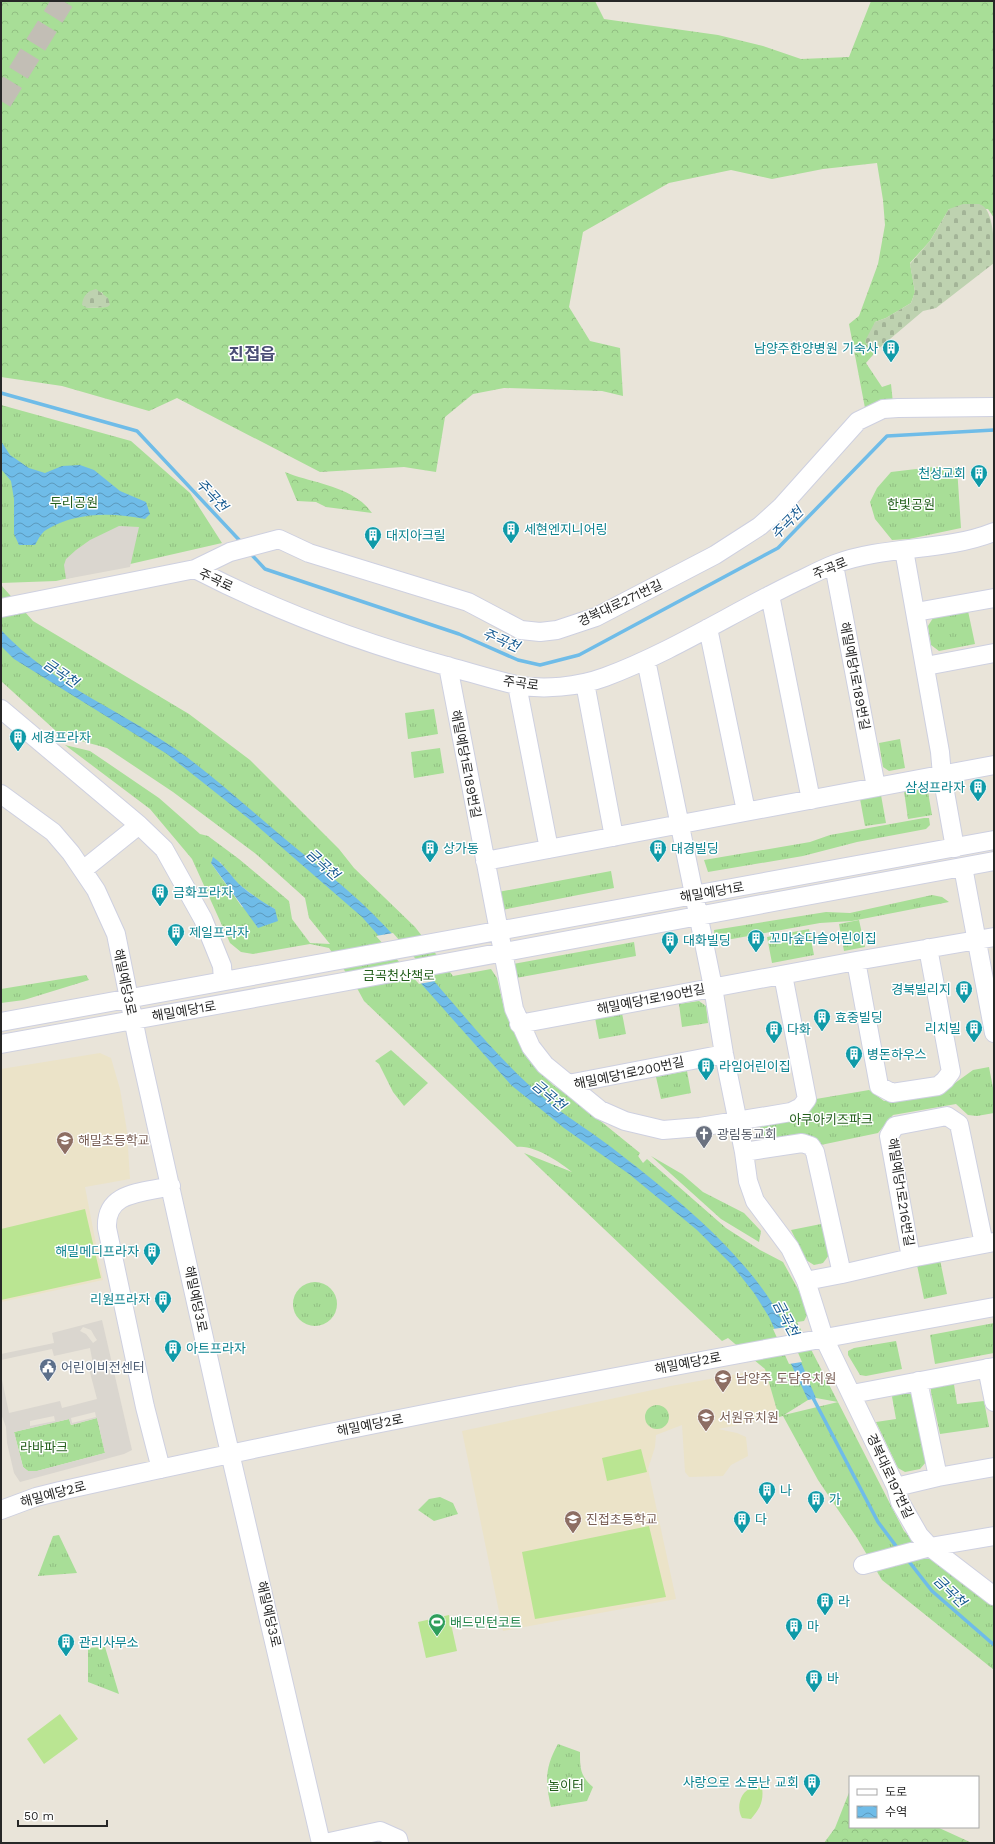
<svg xmlns="http://www.w3.org/2000/svg" width="995" height="1844" viewBox="0 0 995 1844" font-family="'Work Sans','Noto Sans KR',sans-serif">
	<style>
		.education { fill: #ebe3c8 }
		.grass { fill: url(#grass-tufts); fill-rule: evenodd }
		.forest { fill: url(#forest-crowns); fill-rule: evenodd }
		.cemetery { fill: url(#cemetery-stones) }
		.pitch { fill: #bae592 }
		.plaza { fill: #dad6cf; fill-rule: evenodd }
		.water { fill: url(#water-waves) }
		.pier { fill: #e9e4d9 }
		.lines { fill: none; stroke-linecap: round; stroke-linejoin: round }
		.stream { stroke: #6fbce8; stroke-width: 3.5 }
		.highway-tunnel { stroke: #c2beb5; stroke-width: 22; stroke-dasharray: 22 11; stroke-linecap: butt }
		.minor-casing { stroke: #ced0e0; stroke-width: 20 }
		.minor { stroke: #fff; stroke-width: 18 }
		.labels { text-anchor: middle; dominant-baseline: central; stroke-width: 3; stroke-linejoin: round; paint-order: stroke }
		.culture-label { font-size: 13px; fill: #0d838f; stroke: #fff; text-anchor: start }
		.park-label { font-size: 13px; fill: #235f1c; stroke: #fff }
		.street-label { font-size: 13px; fill: #272727; stroke: #fff }
		.worship-label { font-size: 13px; fill: #5b616d; stroke: #fff; text-anchor: start }
		.education-label { font-size: 13px; fill: #785e54; stroke: #fff; text-anchor: start }
		.service-label { font-size: 13px; fill: #4e5e75; stroke: #fff; text-anchor: start }
		.leisure-label { font-size: 13px; fill: #27864d; stroke: #fff; text-anchor: start }
		.water-label { font-size: 14px; font-style: italic; fill: #13588f; stroke: #fff }
		.district-label { font-size: 17px; font-weight: bold; fill: #4a4e75; stroke: #fff }
	</style>
	<defs>
		<pattern id="grass-tufts" width="24" height="20" patternUnits="userSpaceOnUse"><rect width="24" height="20" fill="#a8de97"/><path d="M3 7l-1-3M5 7V3M7 7l1-3M15 17l-1-3M17 17v-4M19 17l1-3" fill="none" stroke="#91be82"/></pattern>
		<pattern id="forest-crowns" width="20" height="18" patternUnits="userSpaceOnUse"><rect width="20" height="18" fill="#a8de97"/><path d="M2 6a3 3 0 1 1 6 0M12 15a3 3 0 1 1 6 0" fill="none" stroke="#91be82"/></pattern>
		<pattern id="cemetery-stones" width="16" height="16" patternUnits="userSpaceOnUse"><rect width="16" height="16" fill="#bed2b0"/><path d="M2 7V4a2 2 0 0 1 4 0v3zM10 15v-3a2 2 0 0 1 4 0v3z" fill="#a3b497"/></pattern>
		<pattern id="water-waves" width="16" height="10" patternUnits="userSpaceOnUse"><rect width="16" height="10" fill="#6fbce8"/><path d="M0 5q4-4 8 0t8 0" fill="none" stroke="#5b99bc"/></pattern>
	</defs>
	<rect width="100%" height="100%" fill="#e9e4d9"/>
	<path class="education" d="M100,1053L111,1058L120,1089L127,1131L130,1179L85,1187L103,1280L1,1302V1069Z
		M765,1369L779,1417L718,1429L737,1433L746,1437L748,1456L731,1465L723,1476L689,1477L685,1472L682,1425L656,1435L655,1447L648,1469L676,1599L503,1631L462,1431L671,1386Z"/>
	<path class="grass" d="M1,405L131,441L190,493L222,543L56,581L1,583Z
		M933,467H957L961,528L909,539L892,540L875,519L870,502L877,488L891,472Z
		M1,585L33,621L189,714L250,760L339,849L354,868L415,927L453,976L491,969L497,978L504,1008L527,1058L553,1085L572,1098L640,1153L638,1156L643,1163L647,1159L726,1228L760,1250L783,1262L799,1291L808,1313L804,1321L797,1322L904,1531L935,1562L994,1601V1670L882,1580L857,1538L818,1480L783,1416L779,1417L765,1369L728,1338L722,1341L524,1153L572,1172C560,1162 533,1144 517,1147L364,1001L358,990L329,948L310,944L253,954L241,952L230,943L192,859L150,809L65,745L90,751L159,798L200,834L208,836L239,859L289,901L292,919L310,943L330,944L309,918L305,898L256,854L173,792L107,748L74,739L56,731L1,681ZM220,862L238,884L265,904L275,909L242,907L211,863ZM816,1398L838,1402L784,1415L808,1400Z
		M968,611L975,644L939,651L931,645L928,626L933,618Z
		M434,709L438,734L408,739L405,713Z
		M900,739L905,768L889,771L883,767L879,743Z
		M440,748L444,773L414,778L411,752Z
		M922,788L928,792L932,815L908,819L904,791Z
		M881,795L886,823L865,826L860,799Z
		M924,818H929L930,825L926,829L857,842L803,856L708,872L704,860L810,842L830,835Z
		M611,871L614,888L502,910L498,892Z
		M932,895L942,897L949,902L852,921L820,923L715,942L714,930L826,912L850,913Z
		M859,920L865,947L844,951L839,924Z
		M809,929L814,955L772,963L767,937Z
		M634,942L636,956L516,978L513,964Z
		M86,975L89,980L24,1000L1,1003V989Z
		M699,1001L706,1006L708,1023L682,1027L679,1004Z
		M622,1013L626,1034L599,1039L595,1018Z
		M391,1050L428,1083L404,1106L393,1092L379,1064L375,1061Z
		M989,1067L994,1093V1113L977,1116L968,1115L956,1104L893,1115L878,1133L816,1146L762,1141L760,1126L802,1119L816,1099L869,1090L884,1101L944,1091L973,1070Z
		M687,1071L691,1093L661,1099L656,1077Z
		M651,1156L682,1174L703,1192L744,1213L761,1231L759,1242L721,1219Z
		M821,1224L829,1255L823,1263L814,1265L806,1260L791,1230Z
		M940,1260L947,1294L924,1299L917,1265Z
		M293 1304a22 22 0 1 1 44 0a22 22 0 1 1-44 0Z
		M994,1323V1353L935,1364L930,1335Z
		M896,1341L902,1369L866,1376L860,1375L848,1355V1351L854,1348Z
		M953,1378L957,1404L984,1401L989,1427L940,1434L931,1392V1386Z
		M907,1389L914,1394L926,1462L920,1469L905,1472L898,1468L876,1422L896,1419L891,1391Z
		M645 1417a12 12 0 1 1 24 0a12 12 0 1 1-24 0Z
		M97,1418L105,1453L37,1471H28L23,1467L14,1432L69,1419L71,1425Z
		M440,1497L453,1503L458,1514L434,1521L418,1510L429,1499Z
		M59,1535L77,1573L38,1576L53,1536Z
		M105,1647L119,1694L88,1682V1648Z
		M558,1744L580,1752C580,1768 580,1776 593,1787L587,1801L551,1807C545,1781 545,1767 558,1744Z"/>
	<path class="forest" d="M1,1H595L604,19L718,35L763,46L801,59L849,57L871,1H994V218L988,209H949L930,241L910,263L915,292L911,303L886,318L875,322L869,350H877L866,363L882,387L891,384L893,403L865,408L849,324L859,316L878,264L885,225L883,200L877,163L823,169L772,179L731,170L669,183L583,232L569,307L590,341L620,348L623,396L602,391L504,388L473,394L445,417L436,472L404,467L320,472L177,398L149,411L62,386L1,377ZM102,292L107,307L87,308Z
		M285,472C309,482 337,484 359,500C364,503 368,508 372,513L326,507L316,502L297,501Z
		M850,1790V1827H937L972,1843H824L835,1828Z"/>
	<path class="cemetery" d="M963,204C968,204 974,204 979,204C995,208 994,247 994,263L936,308L923,311L877,350H869L865,341L875,322L886,318L911,303L915,292L910,264L930,241L949,209Z
		M96,289L108,298L110,305L107,307L87,308L82,305C83,296 87,291 96,289Z"/>
	<path class="pitch" d="M85,1209L101,1278L1,1300V1229Z
		M641,1449L647,1472L607,1481L602,1458Z
		M649,1526L666,1597L535,1619L522,1552Z
		M449,1615L457,1651L426,1658L418,1622Z
		M60,1714L78,1739L44,1764L27,1739Z
		M762,1787C764,1801 760,1809 751,1819L742,1818C736,1808 740,1791 752,1788C755,1787 759,1787 762,1787Z"/>
	<path class="plaza" d="M119,526L139,527L130,567L66,579L64,565L66,559L76,550L90,540Z
		M102,1320L132,1450L124,1454L20,1482L14,1473L7,1443L6,1427L1,1414V1375L9,1413L60,1401L62,1408L97,1399L88,1365L93,1364L90,1348L54,1356L52,1349L1,1360V1354L54,1343L52,1333ZM83,1327L91,1330L95,1337L97,1340L93,1343L86,1334L80,1331ZM95,1412L96,1417L72,1423L71,1418ZM54,1416L55,1421L30,1426V1421ZM97,1418L105,1453L37,1471H28L23,1467L14,1432L69,1419L71,1425Z"/>
	<path class="water" d="M1,441L10,455L29,468L45,473L62,466L80,465L94,470L120,491L146,502L150,514L145,519C112,512 75,512 46,530C41,533 38,540 35,545H19L14,534V499L11,481L1,469Z
		M1,630C54,687 127,712 188,758C222,784 253,812 285,839C314,863 345,886 372,913C427,967 472,1032 529,1085C554,1109 583,1126 611,1147C668,1191 744,1251 779,1315C794,1341 804,1371 816,1398L808,1400L769,1317L754,1293L732,1265L697,1230L629,1174L564,1128L511,1085L362,917L249,819L167,754L14,659L1,646Z
		M213,857C223,864 229,873 237,882C243,889 267,905 275,909L278,921L258,928L211,863Z"/>
	<path class="pier" d="M393,933L435,981L419,984L376,936Z
		M787,1327L802,1362L789,1364L773,1329Z"/>
	<g class="lines">
		<path class="stream" d="M1,393L137,431L242,543
			M250,553L265,569L459,634L518,660L540,665L579,655L778,548L887,436L994,430
			M812,1396L878,1522L899,1550
			M907,1559L932,1591L994,1645"/>
		<path class="highway-tunnel" d="M1,101L63,1"/>
		<g class="minor-casing">
			<path id="minor" d="M904,550L940,752L942,775L955,848
				M834,565L876,787
				M195,569C276,611 362,643 450,667C472,673 494,680 516,685C544,690 578,687 605,677C672,652 732,613 796,582C809,576 822,569 835,564C886,545 944,552 994,532
				M770,595L811,800
				M1,608L195,569L230,552L279,539L309,553L468,602L521,630L540,632L557,630L596,617L715,555L760,526L781,507L858,421L883,409L898,408L994,407
				M916,612L994,598
				M708,628L746,811
				M646,660L713,987L724,1054L744,1152L748,1181L755,1201L790,1248L806,1281L824,1338L896,1487L900,1502L919,1535L930,1547L994,1596
				M448,666L514,1009L531,1047L545,1065L600,1110L625,1121L663,1130L700,1127L791,1112L801,1107L807,1099L783,975
				M926,666L994,653
				M585,683L614,837
				M517,685L549,849
				M1,709L139,825L164,849L203,919L222,966L223,981
				M1,794L53,832L71,853L96,890L116,934L138,1043L223,1423L321,1843
				M485,861L994,765
				M963,867L994,1033
				M83,870L139,825
				M856,961L879,1086L892,1093L938,1086L945,1080L951,1072L928,948
				M1,1022L994,840
				M519,1024L856,961L994,937
				M1,1044L343,982L994,861
				M568,1084L724,1054
				M744,1152L802,1143L811,1146L815,1152L842,1274L806,1281
				M911,1258L889,1136L895,1126L947,1116L959,1124L984,1244
				M842,1274L911,1258L994,1242
				M987,1368L994,1402
				M918,1381L938,1477
				M852,1394L994,1367
				M161,1469L145,1407L107,1228C105,1191 143,1193 171,1186
				M896,1487L938,1477L994,1467
				M1,1510L36,1497L60,1491C370,1421 682,1364 994,1307
				M863,1565L930,1547L994,1536
				M325,1843L380,1831L398,1839L399,1843"/>
		</g>
		<use href="#minor" class="minor"/>
	</g>
	<defs>
		<g id="building-pin" transform="scale(0.9)"><path d="M0 17L-7.5 6A9.5 9.5 0 1 1 7.5 6Z" fill="#0f9aa8" stroke="#fff"/><path d="M-4-6H4V6H1V3H-1V6H-4ZM-2.5-4.3h1.7v1.8h-1.7ZM.8-4.3h1.7v1.8H.8ZM-2.5-1h1.7V.8h-1.7ZM.8-1h1.7V.8H.8Z" fill="#fff"/></g>
		<g id="church-pin" transform="scale(0.9)"><path d="M0 17L-7.5 6A9.5 9.5 0 1 1 7.5 6Z" fill="#6b7280" stroke="#fff"/><path d="M-1.2-6h2.4v3.5h3.3v2.4h-3.3V6h-2.4V-.1h-3.3v-2.4h3.3Z" fill="#fff"/></g>
		<g id="school-pin" transform="scale(0.9)"><path d="M0 17L-7.5 6A9.5 9.5 0 1 1 7.5 6Z" fill="#8d6e63" stroke="#fff"/><path d="M0-5L7-2L0 1L-7-2ZM-4 1L0 2.5L4 1V4Q0 6-4 4Z" fill="#fff"/></g>
		<g id="civic-pin" transform="scale(0.9)"><path d="M0 17L-7.5 6A9.5 9.5 0 1 1 7.5 6Z" fill="#5c6f8a" stroke="#fff"/><path d="M-.6-6.5H3V-4.5H.6V-3L4-1V1h2V6H-6V1h2V-1L-.6-3ZM-1.2 2.5V6h2.4V2.5Z" fill="#fff"/></g>
		<g id="stadium-pin" transform="scale(0.9)"><path d="M0 17L-7.5 6A9.5 9.5 0 1 1 7.5 6Z" fill="#2e9e5b" stroke="#fff"/><path d="M0-5a6.5 5 0 1 0 0 10a6.5 5 0 1 0 0-10ZM-3.5-1.8h7v3.6h-7Z" fill="#fff"/></g>
	</defs>
	<g fill-rule="evenodd">
		<use href="#building-pin" x="891" y="348"/>
		<use href="#building-pin" x="979" y="473"/>
		<use href="#building-pin" x="511" y="529"/>
		<use href="#building-pin" x="373" y="535"/>
		<use href="#building-pin" x="18" y="737"/>
		<use href="#building-pin" x="978" y="787"/>
		<use href="#building-pin" x="430" y="848"/>
		<use href="#building-pin" x="658" y="848"/>
		<use href="#building-pin" x="160" y="892"/>
		<use href="#building-pin" x="176" y="932"/>
		<use href="#building-pin" x="756" y="938"/>
		<use href="#building-pin" x="670" y="940"/>
		<use href="#building-pin" x="964" y="989"/>
		<use href="#building-pin" x="822" y="1017"/>
		<use href="#building-pin" x="974" y="1028"/>
		<use href="#building-pin" x="774" y="1029"/>
		<use href="#building-pin" x="854" y="1054"/>
		<use href="#building-pin" x="706" y="1066"/>
		<use href="#church-pin" x="704" y="1134"/>
		<use href="#school-pin" x="65" y="1140"/>
		<use href="#building-pin" x="152" y="1251"/>
		<use href="#building-pin" x="163" y="1299"/>
		<use href="#building-pin" x="173" y="1348"/>
		<use href="#civic-pin" x="48" y="1367"/>
		<use href="#school-pin" x="723" y="1378"/>
		<use href="#school-pin" x="706" y="1417"/>
		<use href="#building-pin" x="767" y="1490"/>
		<use href="#building-pin" x="816" y="1499"/>
		<use href="#school-pin" x="573" y="1519"/>
		<use href="#building-pin" x="742" y="1519"/>
		<use href="#building-pin" x="825" y="1601"/>
		<use href="#stadium-pin" x="437" y="1622"/>
		<use href="#building-pin" x="794" y="1626"/>
		<use href="#building-pin" x="66" y="1642"/>
		<use href="#building-pin" x="814" y="1678"/>
		<use href="#building-pin" x="812" y="1782"/>
	</g>
	<g class="labels">
		<g class="culture-label">
			<text x="878" y="348" text-anchor="end">남양주한양병원 기숙사</text>
			<text x="966" y="473" text-anchor="end">천성교회</text>
			<text x="524" y="529">세현엔지니어링</text>
			<text x="386" y="535">대지아크릴</text>
			<text x="31" y="737">세경프라자</text>
			<text x="965" y="787" text-anchor="end">삼성프라자</text>
			<text x="443" y="848">상가동</text>
			<text x="671" y="848">대경빌딩</text>
			<text x="173" y="892">금화프라자</text>
			<text x="189" y="932">제일프라자</text>
			<text x="769" y="938">꼬마숲다슬어린이집</text>
			<text x="683" y="940">대화빌딩</text>
			<text x="951" y="989" text-anchor="end">경북빌리지</text>
			<text x="835" y="1017">효중빌딩</text>
			<text x="961" y="1028" text-anchor="end">리치빌</text>
			<text x="787" y="1029">다화</text>
			<text x="867" y="1054">병돈하우스</text>
			<text x="719" y="1066">라임어린이집</text>
			<text x="139" y="1251" text-anchor="end">해밀메디프라자</text>
			<text x="150" y="1299" text-anchor="end">리원프라자</text>
			<text x="186" y="1348">아트프라자</text>
			<text x="780" y="1490">나</text>
			<text x="829" y="1499">가</text>
			<text x="755" y="1519">다</text>
			<text x="838" y="1601">라</text>
			<text x="807" y="1626">마</text>
			<text x="79" y="1642">관리사무소</text>
			<text x="827" y="1678">바</text>
			<text x="799" y="1782" text-anchor="end">사랑으로 소문난 교회</text>
		</g>
		<g class="park-label">
			<text x="74" y="502">두리공원</text>
			<text x="911" y="504">한빛공원</text>
			<text x="399" y="975">금곡천산책로</text>
			<text x="831" y="1119">아쿠아키즈파크</text>
			<text x="44" y="1447">라바파크</text>
			<text x="566" y="1785">놀이터</text>
		</g>
		<g class="street-label">
			<text transform="translate(830 568) rotate(-22)">주곡로</text>
			<text transform="translate(216 580) rotate(25)">주곡로</text>
			<text transform="translate(620 603) rotate(-25)">경복대로271번길</text>
			<text transform="translate(855 676) rotate(79)">해밀예당1로189번길</text>
			<text transform="translate(521 683) rotate(8)">주곡로</text>
			<text transform="translate(466 764) rotate(79)">해밀예당1로189번길</text>
			<text transform="translate(712 892) rotate(-10)">해밀예당1로</text>
			<text transform="translate(125 982) rotate(78)">해밀예당3로</text>
			<text transform="translate(651 999) rotate(-11)">해밀예당1로190번길</text>
			<text transform="translate(184 1011) rotate(-10)">해밀예당1로</text>
			<text transform="translate(629 1073) rotate(-12)">해밀예당1로200번길</text>
			<text transform="translate(901 1192) rotate(81)">해밀예당1로216번길</text>
			<text transform="translate(196 1299) rotate(78)">해밀예당3로</text>
			<text transform="translate(688 1363) rotate(-11)">해밀예당2로</text>
			<text transform="translate(370 1425) rotate(-11)">해밀예당2로</text>
			<text transform="translate(890 1476) rotate(65)">경복대로197번길</text>
			<text transform="translate(53 1494) rotate(-15)">해밀예당2로</text>
			<text transform="translate(269 1614) rotate(77)">해밀예당3로</text>
		</g>
		<g class="worship-label">
			<text x="717" y="1134">광림동교회</text>
		</g>
		<g class="education-label">
			<text x="78" y="1140">해밀초등학교</text>
			<text x="736" y="1378">남양주 도담유치원</text>
			<text x="719" y="1417">서원유치원</text>
			<text x="586" y="1519">진접초등학교</text>
		</g>
		<g class="service-label">
			<text x="61" y="1367">어린이비전센터</text>
		</g>
		<g class="leisure-label">
			<text x="450" y="1622">배드민턴코트</text>
		</g>
		<g class="water-label">
			<text transform="translate(212 495) rotate(47)">주곡천</text>
			<text transform="translate(787 523) rotate(-45)">주곡천</text>
			<text transform="translate(501 640) rotate(23)">주곡천</text>
			<text transform="translate(61 673) rotate(34)">금곡천</text>
			<text transform="translate(323 864) rotate(42)">금곡천</text>
			<text transform="translate(549 1095) rotate(40)">금곡천</text>
			<text transform="translate(786 1318) rotate(62)">금곡천</text>
			<text transform="translate(950 1591) rotate(44)">금곡천</text>
		</g>
		<g class="district-label">
			<text x="252" y="354">진접읍</text>
		</g>
	</g>
	<rect width="995" height="1844" fill="none" stroke="#272727" stroke-width="4"/>
	<rect x="849" y="1776" width="130" height="52" fill="#ffffff" stroke="#a9a9a9"/>
	<rect x="857" y="1789" width="20" height="6" fill="#ffffff" stroke="#a9a9a9"/>
	<text x="885" y="1796" font-size="12" fill="#272727">도로</text>
	<rect x="857" y="1806" width="20" height="12" fill="url(#water-waves)" stroke="#a9a9a9"/>
	<text x="885" y="1816" font-size="12" fill="#272727">수역</text>
	<path d="M18 1820v6h89v-6" fill="none" stroke="#272727" stroke-width="2"/>
	<text x="24" y="1820" font-size="12" fill="#272727" stroke="#ffffff" stroke-width="3" paint-order="stroke">50 m</text>
</svg>
